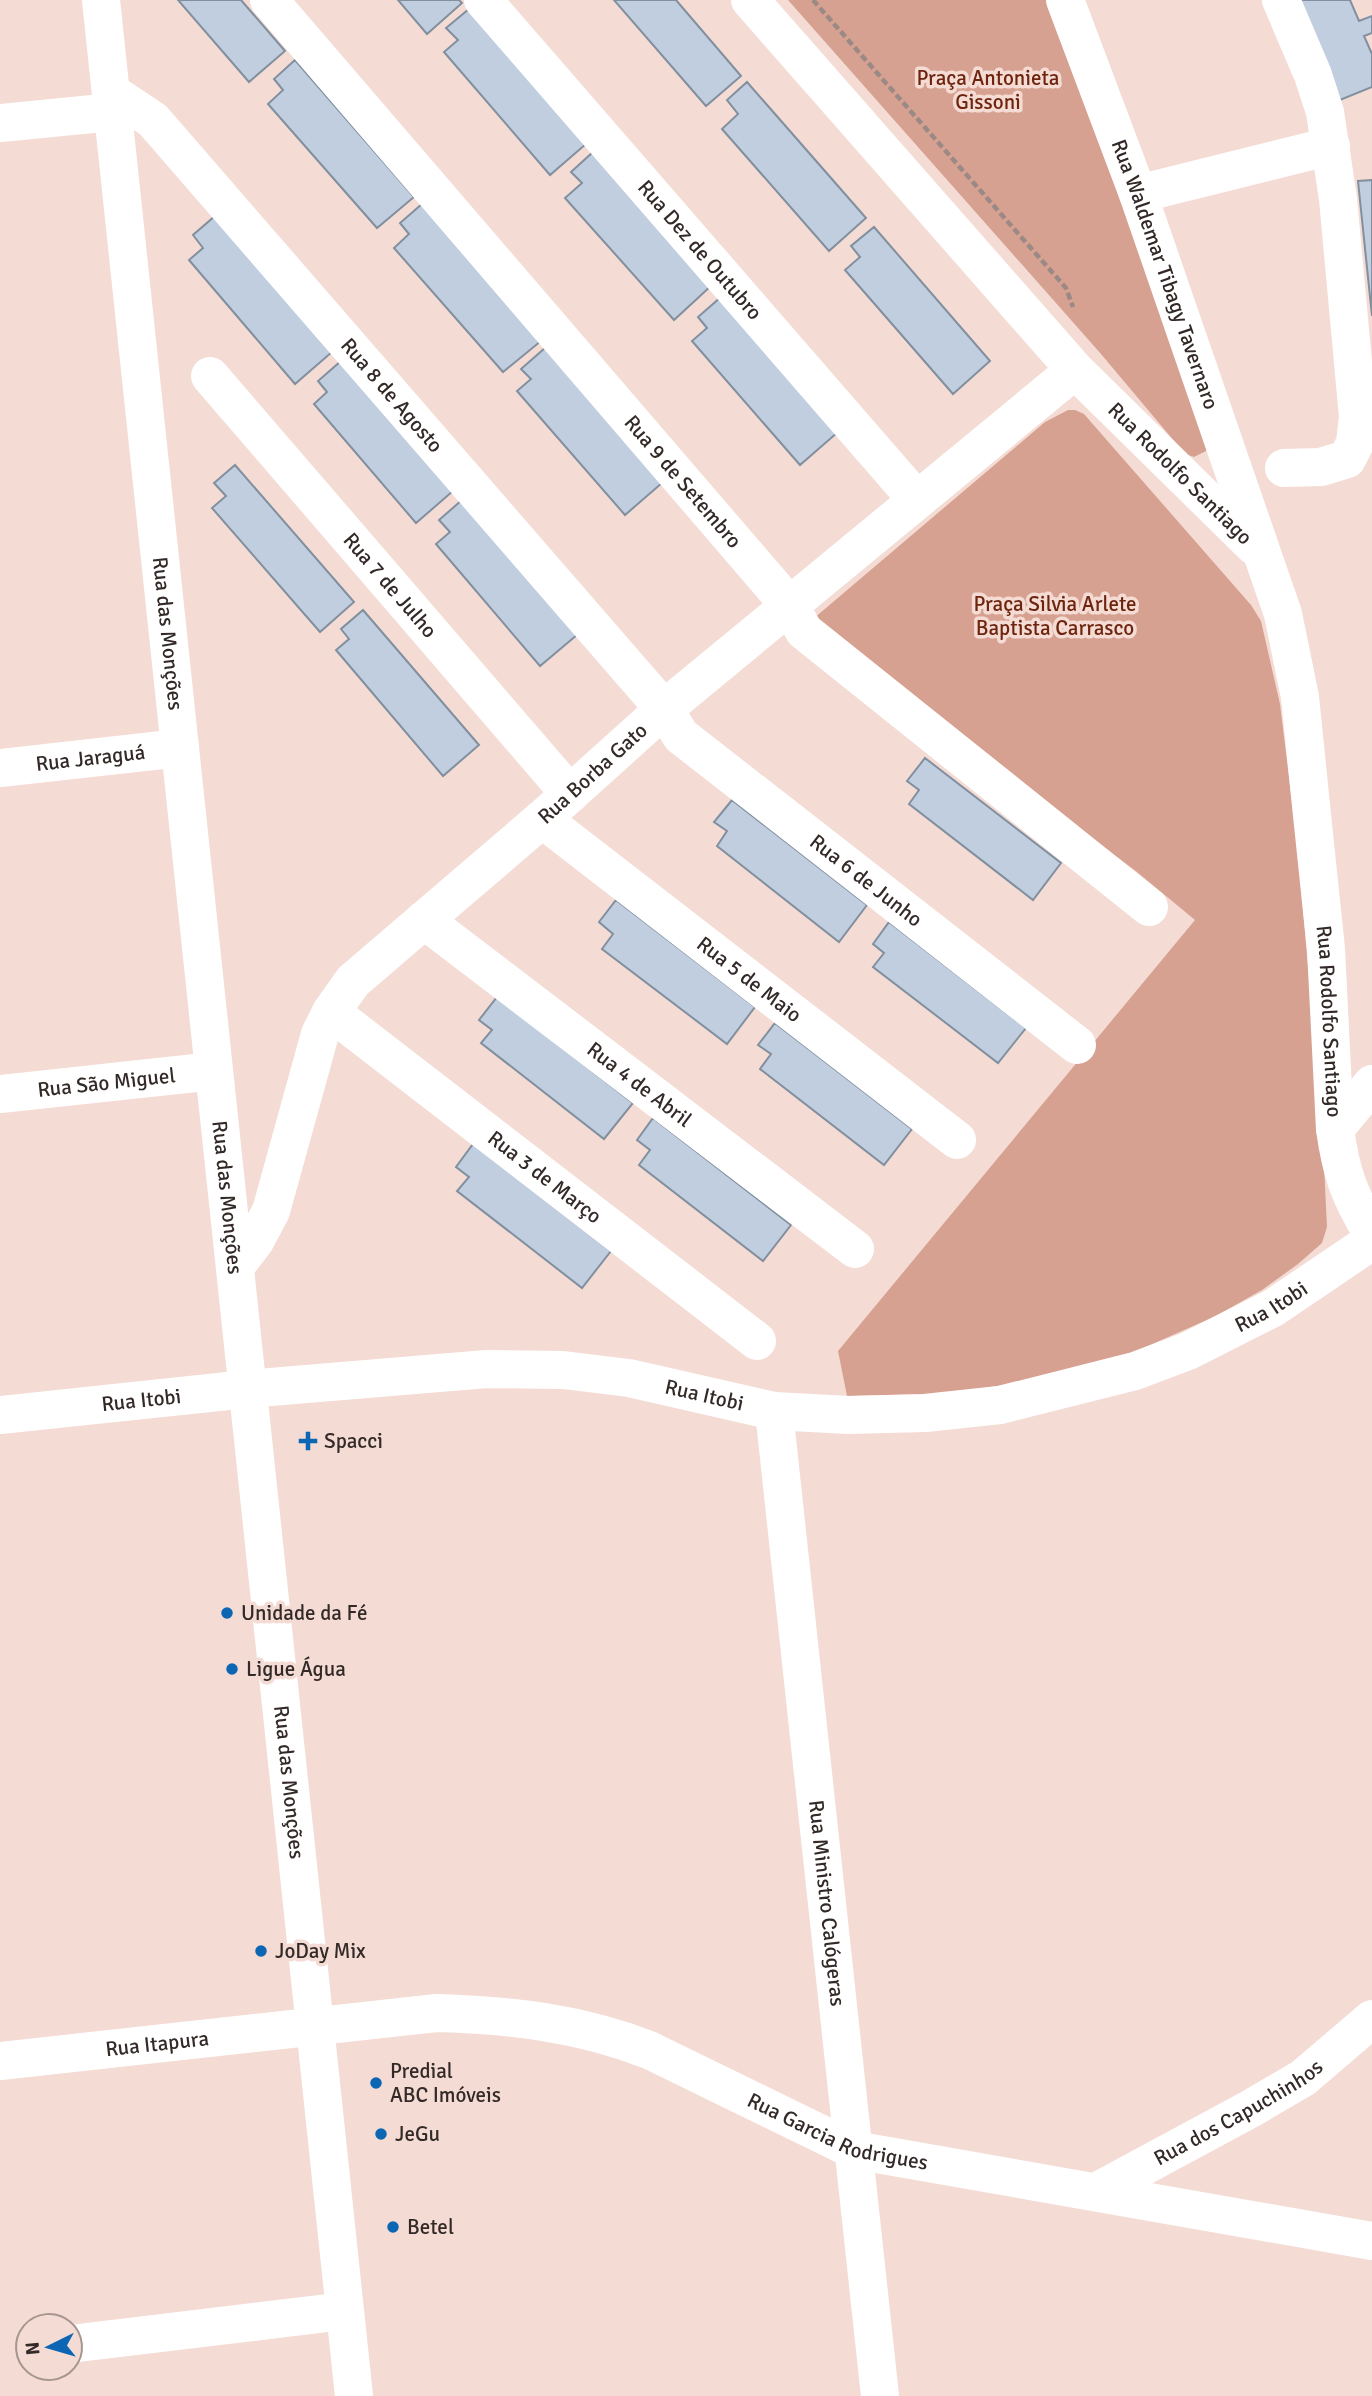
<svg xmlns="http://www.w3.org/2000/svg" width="1372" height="2396" viewBox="0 0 1372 2396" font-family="Signika,sans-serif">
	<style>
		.green { fill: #d7a191 }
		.building { fill: #c0cedf; stroke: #818f9e; stroke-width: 2 }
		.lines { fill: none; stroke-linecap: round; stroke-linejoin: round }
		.path { stroke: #9a8984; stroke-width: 4.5; stroke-dasharray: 7 3.5; stroke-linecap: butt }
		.minor { stroke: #fff; stroke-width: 38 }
		.poi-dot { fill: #0c66b3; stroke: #f4dcd5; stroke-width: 2.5 }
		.labels { text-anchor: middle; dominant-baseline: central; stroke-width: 7; stroke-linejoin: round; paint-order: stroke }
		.park-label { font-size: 21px; fill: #6e240d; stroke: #f4dcd5 }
		.street-label { font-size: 21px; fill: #332a28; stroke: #f4dcd5 }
		.poi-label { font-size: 21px; fill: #332a28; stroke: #f4dcd5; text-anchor: start }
	</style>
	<rect width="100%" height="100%" fill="#f4dcd5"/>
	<path class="green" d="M788,0H1050L1207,440L1206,451L1194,457L1185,454L1101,354Z
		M1068,410H1075L1084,414L1251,605L1261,621L1280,704L1297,843L1322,1124L1327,1227L1322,1243L1298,1264L1262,1290L1216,1316L1132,1353L1031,1381L983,1388L933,1394L847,1396L838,1351L1195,920L1137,872L812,626L813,619L1045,422Z"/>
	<path class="building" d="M178,0H241L285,51L249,82Z
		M398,0H459L462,3L427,34Z
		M614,0H676L741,76L706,106Z
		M1298,0H1350L1359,21L1372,16V33L1364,36L1372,54V87L1340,100Z
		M469,9L586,144L550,175L444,52L458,40L446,28Z
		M295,60L414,197L377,228L268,104L283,90L274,79Z
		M747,82L866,218L829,251L722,129L738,114L727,100Z
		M593,152L712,285L674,320L565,198L582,183L571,172Z
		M1372,180V316L1358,181Z
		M422,204L541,341L503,372L394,248L409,234L400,223Z
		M215,216L332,352L295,384L189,260L203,248L193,235Z
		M874,227L990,361L953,394L845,270L860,257L851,246Z
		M721,297L838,432L800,465L692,341L707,328L698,317Z
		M545,348L662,483L625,515L517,391L531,379L521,369Z
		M341,361L453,491L416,523L314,404L327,392L318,381Z
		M235,465L354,602L320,632L212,508L226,496L214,483Z
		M462,500L577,635L540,666L436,544L450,532L439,520Z
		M363,610L479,745L443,776L336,650L349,639L341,629Z
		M925,758L1061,863L1033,900L909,804L919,790L907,781Z
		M732,800L867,905L839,942L717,846L727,831L714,822Z
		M616,900L755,1007L727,1044L602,949L613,934L599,922Z
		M889,922L1026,1028L998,1063L873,967L884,953L873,944Z
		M497,997L633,1103L604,1139L481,1043L492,1030L479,1020Z
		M775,1023L912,1129L884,1165L760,1069L771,1054L758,1045Z
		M653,1118L791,1225L763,1261L639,1165L650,1150L637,1140Z
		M473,1144L611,1251L582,1288L457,1191L469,1177L456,1167Z"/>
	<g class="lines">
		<path class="path" d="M813,0L1066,288L1073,307"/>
		<g class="minor">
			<path id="s1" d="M101,0L354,2396"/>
			<path id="s2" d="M269,0L790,606L804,631L1149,907"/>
			<path id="s3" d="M483,0L917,500"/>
			<path id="s4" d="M750,0L1075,370L1254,546"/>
			<path id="s5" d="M1065,0L1138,194L1283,614L1300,697L1312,815L1326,949L1335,1129C1341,1173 1349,1195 1372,1233"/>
			<path d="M1281,0L1313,75L1325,112L1338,199L1358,417L1355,443L1347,459L1321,467L1284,468"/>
			<path id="s6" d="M111,92L153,120L664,709L681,736L1077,1045"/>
			<path d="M0,123L113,112"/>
			<path d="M1138,194L1331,146"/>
			<path id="s7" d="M210,376L570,794"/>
			<path id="s8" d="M0,768L180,748"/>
			<path id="s9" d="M542,819L957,1140"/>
			<path id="s10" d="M424,920L855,1249"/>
			<path id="s11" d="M331,1012L757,1341"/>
			<path id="s12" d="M0,1094L214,1071"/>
			<path d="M1335,1129L1372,1084"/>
			<path id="s13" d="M235,1267L255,1241L271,1211L320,1034L331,1012L353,981L542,819L664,709L1075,370"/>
			<path id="s14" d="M774,1411L880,2396"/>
			<path id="s15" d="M0,1415L247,1389L487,1369L563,1370L629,1378L774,1411L848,1415L925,1413L1000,1405L1135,1371L1188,1351L1273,1308L1372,1241"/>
			<path id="s16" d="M0,2061L437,2013C510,2015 580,2023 649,2050L854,2150L1372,2241"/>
			<path id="s17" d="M1096,2192L1250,2109L1303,2078L1372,2019"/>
			<path d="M70,2344L344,2311"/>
		</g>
	</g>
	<g class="poi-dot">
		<path d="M304.5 1430.5h7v7h7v7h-7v7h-7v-7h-7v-7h7z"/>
		<circle cx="227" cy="1613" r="7"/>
		<circle cx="232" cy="1669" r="7"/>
		<circle cx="261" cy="1951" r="7"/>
		<circle cx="376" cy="2083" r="7"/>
		<circle cx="381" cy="2134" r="7"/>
		<circle cx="393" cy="2227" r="7"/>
	</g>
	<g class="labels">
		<g class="park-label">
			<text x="988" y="78">Praça Antonieta<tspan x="988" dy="24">Gissoni</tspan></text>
			<text x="1055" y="604">Praça Silvia Arlete<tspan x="1055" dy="24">Baptista Carrasco</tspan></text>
		</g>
		<g class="street-label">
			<text stroke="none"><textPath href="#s3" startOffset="331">Rua Dez de Outubro</textPath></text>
			<text stroke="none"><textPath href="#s5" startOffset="292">Rua Waldemar Tibagy Tavernaro</textPath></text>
			<text stroke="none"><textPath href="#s6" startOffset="415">Rua 8 de Agosto</textPath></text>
			<text stroke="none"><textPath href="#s4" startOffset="640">Rua Rodolfo Santiago</textPath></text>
			<text stroke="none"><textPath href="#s2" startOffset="635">Rua 9 de Setembro</textPath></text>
			<text stroke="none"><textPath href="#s7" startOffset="276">Rua 7 de Julho</textPath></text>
			<text stroke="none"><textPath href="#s1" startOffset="637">Rua das Monções</textPath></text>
			<text stroke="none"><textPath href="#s8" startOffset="91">Rua Jaraguá</textPath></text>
			<text stroke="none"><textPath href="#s13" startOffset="630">Rua Borba Gato</textPath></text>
			<text stroke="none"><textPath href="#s6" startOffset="1097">Rua 6 de Junho</textPath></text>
			<text stroke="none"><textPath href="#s9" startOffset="262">Rua 5 de Maio</textPath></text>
			<text stroke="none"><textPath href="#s5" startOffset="1062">Rua Rodolfo Santiago</textPath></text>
			<text stroke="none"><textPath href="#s12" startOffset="107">Rua São Miguel</textPath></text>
			<text stroke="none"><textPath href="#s10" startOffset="271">Rua 4 de Abril</textPath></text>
			<text stroke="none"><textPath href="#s11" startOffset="270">Rua 3 de Março</textPath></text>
			<text stroke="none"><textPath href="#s1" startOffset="1204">Rua das Monções</textPath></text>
			<text stroke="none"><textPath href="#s15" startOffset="1297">Rua Itobi</textPath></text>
			<text stroke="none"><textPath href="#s15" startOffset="709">Rua Itobi</textPath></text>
			<text stroke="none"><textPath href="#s15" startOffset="142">Rua Itobi</textPath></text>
			<text stroke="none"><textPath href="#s1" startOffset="1792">Rua das Monções</textPath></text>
			<text stroke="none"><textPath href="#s14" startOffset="495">Rua Ministro Calógeras</textPath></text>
			<text stroke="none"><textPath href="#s16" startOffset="158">Rua Itapura</textPath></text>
			<text stroke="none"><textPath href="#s17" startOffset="163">Rua dos Capuchinhos</textPath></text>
			<text stroke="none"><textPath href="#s16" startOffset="863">Rua Garcia Rodrigues</textPath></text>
		</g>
		<g class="poi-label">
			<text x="324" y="1441">Spacci</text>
			<text x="241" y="1613">Unidade da Fé</text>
			<text x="246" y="1669">Ligue Água</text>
			<text x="275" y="1951">JoDay Mix</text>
			<text x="390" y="2071">Predial<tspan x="390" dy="24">ABC Imóveis</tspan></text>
			<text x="395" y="2134">JeGu</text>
			<text x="407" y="2227">Betel</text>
		</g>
	</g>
	<g transform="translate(49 2347) rotate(265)"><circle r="33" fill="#f4dcd5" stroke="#a79590" stroke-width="2"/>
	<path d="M0-5L12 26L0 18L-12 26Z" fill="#0c66b3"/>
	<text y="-10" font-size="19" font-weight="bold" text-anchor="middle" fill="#332a28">N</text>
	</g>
</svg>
